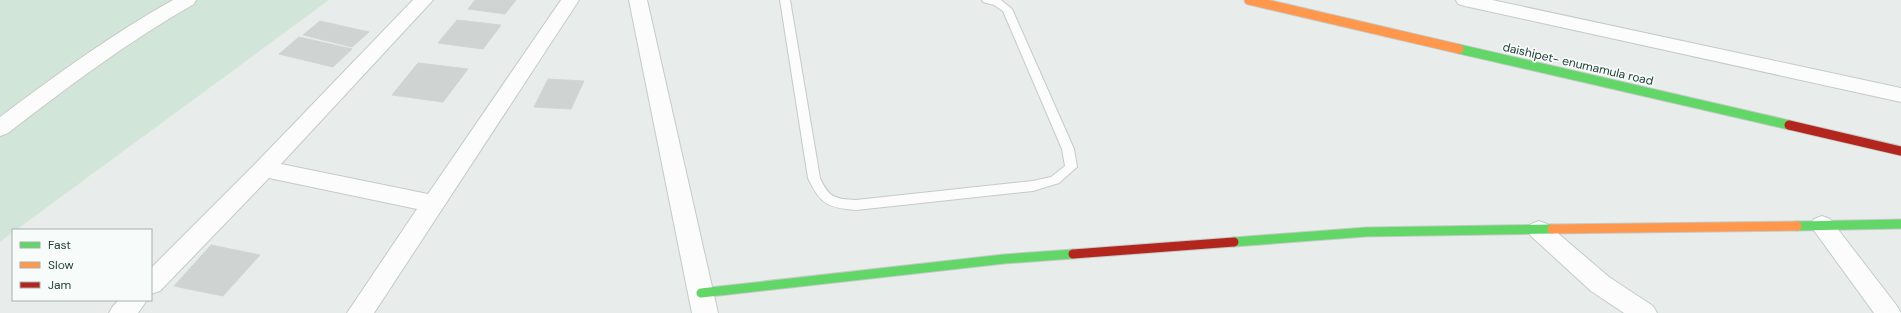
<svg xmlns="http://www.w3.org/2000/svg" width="1901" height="313" viewBox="0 0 1901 313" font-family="'DM Sans',sans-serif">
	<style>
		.green { fill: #d1e6d8 }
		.building { fill: #cfd4d2; stroke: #d1d6d4 }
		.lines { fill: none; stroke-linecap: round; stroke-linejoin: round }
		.lane-casing { stroke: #c5cac8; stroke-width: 2 }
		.street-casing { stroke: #c5cac8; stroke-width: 2 }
		.fast-casing { stroke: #c3cbc8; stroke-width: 11 }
		.slow-casing { stroke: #c3cbc8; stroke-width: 11 }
		.jam-casing { stroke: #c3cbc8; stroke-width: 11 }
		.lane { fill: #fcfcfc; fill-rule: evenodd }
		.street { fill: #fcfcfc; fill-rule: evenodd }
		.fast { stroke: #63d668; stroke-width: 9 }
		.slow { stroke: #ff974d; stroke-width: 9 }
		.jam { stroke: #b3261e; stroke-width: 9 }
		.labels { text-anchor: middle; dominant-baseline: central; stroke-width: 3.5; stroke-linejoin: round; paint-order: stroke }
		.street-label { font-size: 12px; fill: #24423a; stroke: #f7fbf9 }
	</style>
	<rect width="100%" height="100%" fill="#e8edeb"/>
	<path class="green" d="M0,0H329L16,230H13V232L0,242Z"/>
	<path class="building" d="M475,0H516L505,14L468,9Z
		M457,20L501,25L483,49L438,43Z
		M320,21L369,32L352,47L303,35Z
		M299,37L352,49L333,67L279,54Z
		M418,63L468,69L443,102L392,95Z
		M548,79L584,81L571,109L534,107Z
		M211,245L260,255L223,296L174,286Z"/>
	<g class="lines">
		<g class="lane-casing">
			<path id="lane" d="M780,0H790L820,178C829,198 835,199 856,200L1033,181L1051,177L1065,166L1062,149L1003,11L994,5L983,2L982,0H1001L1012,9L1074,149L1077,167L1059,183L1033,191L856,210C828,208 820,204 808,178Z"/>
		</g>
		<g class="street-casing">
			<path id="street" d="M173,0H196L194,4C126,43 69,86 8,133L0,136V117C56,75 112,34 173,0Z
				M413,0H433L281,164L428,194L561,0H579L374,313H347L417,209L269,178L160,291L151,294V268L256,163Z
				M629,0H647L718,313H692Z
				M1456,0H1492L1901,88V102L1465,6L1458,4Z
				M1822,216L1830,219L1897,306L1901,313H1874L1810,225L1814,219Z
				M1539,221L1547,224L1609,277L1653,306L1657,313H1624L1591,291L1531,236L1527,230L1531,224Z
				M119,300H147L138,313H109L113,306Z"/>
		</g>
		<g class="fast-casing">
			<path id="fast" d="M1459,49L1789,125
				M1797,226L1901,224
				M1234,242L1366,232L1552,229
				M701,293L1004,259L1073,254"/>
		</g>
		<g class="slow-casing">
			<path id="slow" d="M1249,0L1459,49
				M1552,229L1797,226"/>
		</g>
		<g class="jam-casing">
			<path id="jam" d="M1789,125L1901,151
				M1073,254L1234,242"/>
		</g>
		<use href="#lane" class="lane"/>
		<use href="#street" class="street"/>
		<use href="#fast" class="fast"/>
		<use href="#slow" class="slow"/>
		<use href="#jam" class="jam"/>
	</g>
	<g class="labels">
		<g class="street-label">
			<text transform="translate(1578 64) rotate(13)">daishipet- enumamula road</text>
		</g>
	</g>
	<rect x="12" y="229" width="140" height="72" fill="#f7fbf9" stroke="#a3b1ad"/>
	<rect x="20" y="242" width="20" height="6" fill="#63d668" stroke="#a3b1ad"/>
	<text x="48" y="249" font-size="12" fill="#24423a">Fast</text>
	<rect x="20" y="262" width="20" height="6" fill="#ff974d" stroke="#a3b1ad"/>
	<text x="48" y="269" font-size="12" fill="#24423a">Slow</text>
	<rect x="20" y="282" width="20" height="6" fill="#b3261e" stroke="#a3b1ad"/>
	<text x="48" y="289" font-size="12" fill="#24423a">Jam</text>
</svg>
